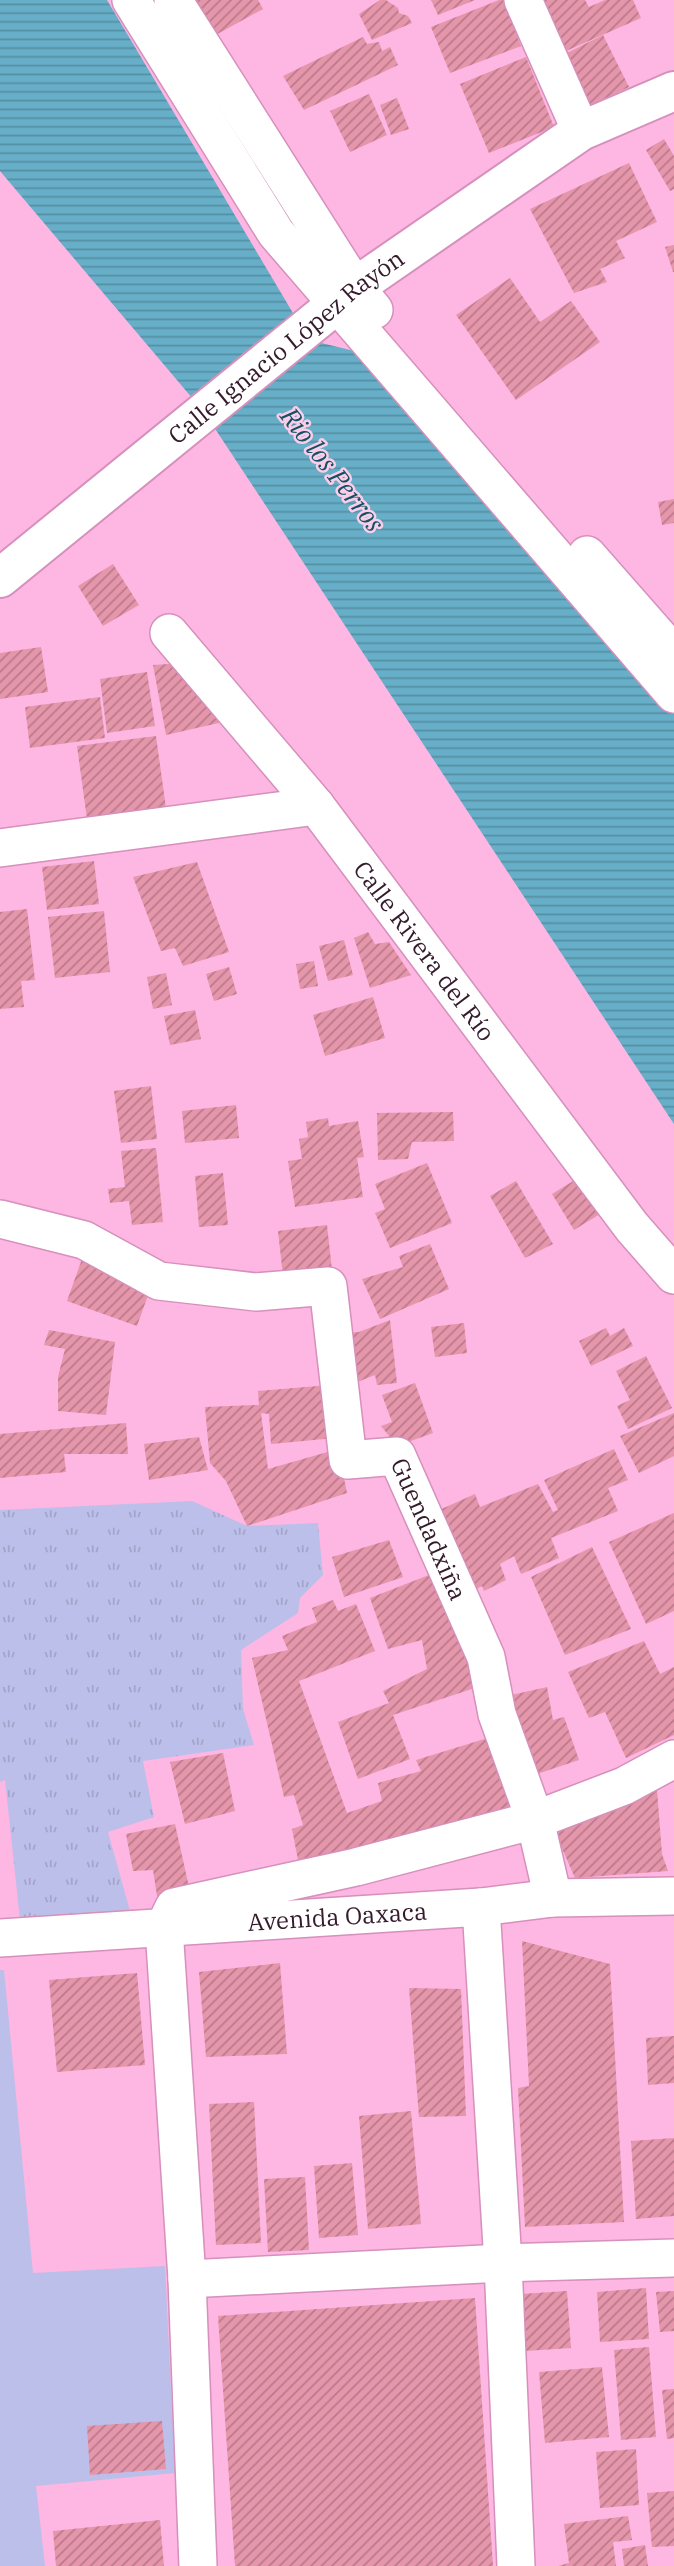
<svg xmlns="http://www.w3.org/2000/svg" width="674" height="2566" viewBox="0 0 674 2566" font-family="'IBM Plex Serif',serif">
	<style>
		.grass { fill: url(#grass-tufts) }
		.park { fill: #bcbfea }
		.water { fill: url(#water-rules) }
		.building { fill: url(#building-hatch) }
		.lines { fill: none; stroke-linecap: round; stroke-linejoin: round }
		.street-casing { stroke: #d590bb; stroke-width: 40 }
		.secondary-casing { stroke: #d590bb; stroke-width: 42 }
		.street { stroke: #fff; stroke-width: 37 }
		.secondary { stroke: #fff; stroke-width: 38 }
		.labels { text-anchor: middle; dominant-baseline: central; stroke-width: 5; stroke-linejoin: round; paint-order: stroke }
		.street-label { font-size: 24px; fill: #341a2a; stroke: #facee8 }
		.water-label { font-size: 26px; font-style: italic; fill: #135063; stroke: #facee8 }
	</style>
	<defs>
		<pattern id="grass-tufts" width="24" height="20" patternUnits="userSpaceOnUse" patternTransform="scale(1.75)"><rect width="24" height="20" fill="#bcbfea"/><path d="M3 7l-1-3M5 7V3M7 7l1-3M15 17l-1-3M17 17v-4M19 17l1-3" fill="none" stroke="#a2a4c9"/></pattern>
		<pattern id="water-rules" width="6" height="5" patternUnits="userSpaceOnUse" patternTransform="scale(1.75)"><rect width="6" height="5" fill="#67afc8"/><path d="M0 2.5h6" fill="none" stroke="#568ea3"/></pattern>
		<pattern id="building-hatch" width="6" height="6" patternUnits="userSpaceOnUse" patternTransform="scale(1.75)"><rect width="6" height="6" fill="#e596ab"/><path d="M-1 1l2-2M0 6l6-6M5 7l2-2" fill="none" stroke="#ba7a8b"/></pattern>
	</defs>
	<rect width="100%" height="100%" fill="#feb6e2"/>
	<path class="grass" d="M192,1501L247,1526L318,1523L323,1575L300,1598L298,1613L241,1650L243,1709L254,1745L143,1761L154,1817L108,1832L130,1911L20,1920L5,1780L0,1782V1510Z"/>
	<path class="park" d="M0,1970H4L33,2273L165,2266L175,2473L36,2486L45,2566H0Z"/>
	<path class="water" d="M0,0H107L309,340L412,365L674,691V1124L204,412L0,171Z"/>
	<path class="building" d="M192,0H258L263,9L212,37Z
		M380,0H386L398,8L399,13L408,16L412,23L372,40L359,14Z
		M431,0H475L438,15Z
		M499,0H503L521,46L450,73L431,27Z
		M534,0H585L589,7L605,0H633L641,18L557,55Z
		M603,35L629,87L583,109L559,57Z
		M363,37L367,44L379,42L382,51L390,47L398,65L304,110L283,76Z
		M526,57L554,127L489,153L460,84Z
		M369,94L387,135L350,152L330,111Z
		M397,98L409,129L391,135L380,105Z
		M664,139L674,156V189L670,191L646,150Z
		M629,163L657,222L616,241L625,258L600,269L607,282L574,293L530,209Z
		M674,245V272H673L665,247Z
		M510,278L540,322L571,301L600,342L516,400L456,315Z
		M674,499V523L662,525L658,502Z
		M113,564L139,605L103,626L78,586Z
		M41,647L48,692L0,699V653Z
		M184,663L223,722L166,735L153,665Z
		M147,672L155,726L107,733L100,679Z
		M100,697L105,738L30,748L25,707Z
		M156,736L166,808L87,819L77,746Z
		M94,861L99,904L47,910L42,867Z
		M197,862L229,952L183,966L175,948L161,951L133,877Z
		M27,909L35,980L21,981L24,1007L0,1009V912Z
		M104,911L110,972L55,978L48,917Z
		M368,932L375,944L389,942L411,975L370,988L354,938Z
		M344,940L353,975L328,981L319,946Z
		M314,961L318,986L300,989L296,964Z
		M229,967L237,994L214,1001L206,974Z
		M166,973L172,1005L153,1009L147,977Z
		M373,997L385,1038L325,1056L313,1015Z
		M195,1010L201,1039L170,1045L164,1016Z
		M151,1086L157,1139L121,1143L114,1091Z
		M236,1105L239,1138L185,1143L182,1111Z
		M453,1112L454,1141L412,1142L408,1159L378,1160L377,1113Z
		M328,1118L329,1126L358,1121L364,1157L357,1158L363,1197L295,1207L288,1161L302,1159L299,1139L308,1137L306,1122Z
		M156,1148L163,1222L132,1225L129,1201L110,1203L108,1189L125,1187L121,1151Z
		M427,1163L452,1223L390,1248L375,1213L385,1209L375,1184Z
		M223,1173L228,1225L199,1227L195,1176Z
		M578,1178L600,1214L574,1230L552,1194Z
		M516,1181L553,1244L525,1258L490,1196Z
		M327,1225L333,1279L284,1285L278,1231Z
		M430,1244L449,1289L380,1319L362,1279L403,1267L399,1256Z
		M82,1259L152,1284L137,1326L67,1301Z
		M390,1320L397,1383L377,1385L375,1375L345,1387L339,1334L359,1332Z
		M464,1323L467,1353L435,1357L431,1327Z
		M606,1328L610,1336L624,1328L633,1346L591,1366L579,1341Z
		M49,1330L115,1342L106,1415L58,1411V1377L65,1349L44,1345Z
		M646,1356L672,1408L628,1429L617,1406L630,1400L616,1371Z
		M415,1383L433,1433L397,1446L381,1426L392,1422L382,1395Z
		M330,1385L335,1438L271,1444L269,1414L261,1413L268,1469L338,1449L347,1493L247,1526L226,1481L210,1463L205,1407L259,1405L258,1391Z
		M674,1413V1456L639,1473L620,1436Z
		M126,1423L128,1454H64L66,1472L0,1478V1434Z
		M199,1437L208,1470L149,1480L144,1444Z
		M614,1449L628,1480L608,1488L618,1511L551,1538L559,1558L521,1574L514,1556L500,1564L506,1580L484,1591L482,1586L464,1595L428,1515L475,1494L480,1507L538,1484L553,1512L558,1510L544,1480Z
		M674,1513V1611L646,1624L609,1542Z
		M389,1540L403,1577L344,1597L332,1557Z
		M592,1547L631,1629L565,1655L531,1577Z
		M429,1575L481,1686L393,1715L410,1759L358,1779L338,1722L389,1703L383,1691L427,1669L422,1640L388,1649L370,1598Z
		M333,1600L338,1611L356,1604L375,1651L299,1681L347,1813L382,1801L378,1783L421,1771L416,1760L491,1737L521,1820L299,1865L292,1829L303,1825L294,1795L284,1797L252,1658L288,1650L282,1636L317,1622L312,1608Z
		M644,1641L660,1674L674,1667V1735L626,1758L605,1712L589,1718L568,1672Z
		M547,1687L553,1720L564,1717L579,1760L531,1776L502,1697Z
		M223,1753L235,1811L185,1824L170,1762Z
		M657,1790L662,1854L668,1871L575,1878L554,1830Z
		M175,1824L191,1896L158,1902L153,1870L133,1871L126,1834Z
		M522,1941L610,1964L624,2222L525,2227L518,2088L529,2086Z
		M280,1963L287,2054L206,2057L199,1972Z
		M137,1973L145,2065L57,2072L49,1980Z
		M409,1988L461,1989L466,2116L419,2117Z
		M674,2036V2083L648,2085L646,2038Z
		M254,2102L261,2243L216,2245L209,2104Z
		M411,2111L421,2224L368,2229L359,2116Z
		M674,2138V2216L636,2219L631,2141Z
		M352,2163L358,2235L319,2238L314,2166Z
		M305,2177L309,2250L268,2252L264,2179Z
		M646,2288L649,2339L600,2342L597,2292Z
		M567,2291L571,2348L525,2351L521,2294Z
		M674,2291V2331L660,2332L656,2292Z
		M475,2298L493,2566H235L218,2316Z
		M649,2347L656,2437L621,2440L614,2350Z
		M602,2367L609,2437L545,2443L539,2372Z
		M674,2389V2438L667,2439L662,2390Z
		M162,2421L166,2469L90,2475L87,2426Z
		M636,2449L639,2505L600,2508L596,2452Z
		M674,2491V2546L652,2547L647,2493Z
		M628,2516L632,2540L613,2542L616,2566H558L569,2563L564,2524Z
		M160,2520L164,2566H56L53,2531Z
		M645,2545L648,2566H624L622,2549Z"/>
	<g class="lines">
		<g class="street-casing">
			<g id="street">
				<path d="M131,0L276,233L674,694"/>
				<path d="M173,0L355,287L374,310"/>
				<path d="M523,0L581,131"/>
				<path d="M587,555L674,654"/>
				<path id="s1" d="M169,633L316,806L632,1227L674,1275"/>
				<path d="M0,848L316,806"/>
				<path id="s2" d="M0,1219L84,1240L159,1281L256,1292L328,1286L348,1460L397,1456L486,1657L497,1714L535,1820L553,1898"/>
				<path d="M481,1907L503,2263L516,2566"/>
				<path id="s3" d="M0,1938L481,1907L553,1898L674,1896"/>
				<path d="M187,2279L503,2263L674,2258"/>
				<path d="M198,2566L187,2279L164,1928L174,1907L356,1867L535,1820L624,1786L674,1759"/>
			</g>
		</g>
		<g class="secondary-casing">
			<g id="secondary">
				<path id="s4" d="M0,578L333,307L355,287L581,131L674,91"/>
			</g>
		</g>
		<use href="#street" class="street"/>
		<use href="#secondary" class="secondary"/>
	</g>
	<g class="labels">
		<g class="street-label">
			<text stroke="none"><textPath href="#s4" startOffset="368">Calle Ignacio López Rayón</textPath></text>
			<text stroke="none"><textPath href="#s1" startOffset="408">Calle Rivera del Río</textPath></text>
			<text stroke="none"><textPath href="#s2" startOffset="646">Guendadxiña</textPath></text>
			<text stroke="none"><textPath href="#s3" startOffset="338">Avenida Oaxaca</textPath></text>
		</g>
		<g class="water-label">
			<text transform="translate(333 469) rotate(52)">Rio los Perros</text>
		</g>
	</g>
</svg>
